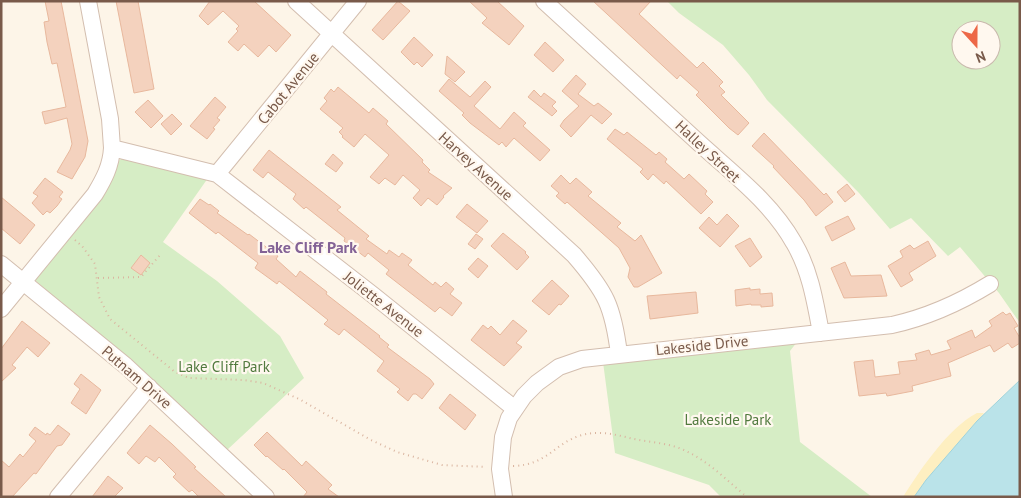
<svg xmlns="http://www.w3.org/2000/svg" width="1021" height="498" viewBox="0 0 1021 498" font-family="'PT Sans',sans-serif">
	<style>
		.green { fill: #d6edc5; fill-rule: evenodd }
		.sand { fill: #feefc1 }
		.water { fill: #bae3e9; stroke: #a0d3db }
		.building { fill: #f4d2be; stroke: #e8b89d }
		.lines { fill: none; stroke-linecap: round; stroke-linejoin: round }
		.minor-casing { stroke: #d3beaf; stroke-width: 18 }
		.path { stroke: #dab5a0; stroke-width: 2; stroke-dasharray: 1 4; stroke-linecap: butt }
		.minor { stroke: #fff; stroke-width: 16 }
		.labels { text-anchor: middle; dominant-baseline: central; stroke-width: 4.5; stroke-linejoin: round; paint-order: stroke }
		.street-label { font-size: 15px; fill: #795a4a; stroke: #fff8ef }
		.park-label { font-size: 15px; fill: #517a3e; stroke: #fff8ef }
		.neighbourhood-label { font-size: 16px; font-weight: bold; fill: #836296; stroke: #fff8ef }
	</style>
	<rect width="100%" height="100%" fill="#fdf5e8"/>
	<path class="green" d="M667,1H1020V323L999,293L960,247L948,256L911,218L890,229L859,193L767,100L749,75L723,45L679,13ZM961,30H991V60H961Z
		M124,157L208,178L163,242L217,281L280,336L304,378L227,450L36,281V277L117,162Z
		M797,342L790,351L800,442L872,497H721L709,485L615,453L603,362Z"/>
	<path class="sand" d="M977,413H984L926,480L914,497H903C920,470 949,427 977,413Z"/>
	<path class="water" d="M1020,380V497H914L926,480L977,421Z"/>
	<path class="building" d="M45,1H61L88,141L85,157L72,179L57,172L70,150L72,144L67,118L45,124L42,112L66,107L57,63L52,64L47,42L44,22L49,21Z
		M116,1H138L154,89L134,93Z
		M210,1H254L291,35L276,52L269,45L258,57L244,44L238,51L228,42L238,31L236,29L239,26L223,11L208,25L199,16Z
		M398,1L410,11L383,40L372,30Z
		M469,1H497L524,26L509,45L482,23L487,18Z
		M593,1H651L639,14L697,68L703,62L723,82L719,86L725,92L721,95L749,123L738,135L729,128L696,95L699,92L680,75L677,79Z
		M414,37L433,55L422,67L417,62L414,65L401,52Z
		M545,42L564,60L553,72L534,55Z
		M447,56L465,72L455,82L445,74Z
		M576,75L586,84L578,94L594,106L598,103L612,114L602,124L591,115L571,137L560,126L564,120L579,106L562,91Z
		M449,79L470,97L485,81L491,87L474,106L500,129L514,112L526,123L523,126L550,150L540,161L514,138L506,147L502,142L499,145L470,123L462,115L464,113L439,91Z
		M338,87L369,113L373,108L388,121L386,124L423,160L422,162L430,170L428,172L452,188L443,196L444,197L437,205L428,198L421,206L413,198L420,190L403,175L395,185L385,178L379,184L370,177L389,155L365,134L354,147L342,137L343,136L339,132L343,128L320,109L327,101L324,98L331,89L334,92Z
		M534,90L541,97L544,93L556,102L552,106L557,111L552,116L528,97Z
		M215,97L226,107L217,118L220,120L213,128L215,129L207,139L190,126Z
		M148,100L163,116L151,128L135,112Z
		M172,114L182,124L171,135L161,124Z
		M615,129L624,135L627,132L656,155L659,152L667,159L665,162L684,179L689,174L707,191L705,194L713,202L701,214L666,181L664,184L653,174L648,180L640,172L643,169L607,139Z
		M764,133L824,195L826,193L833,202L816,216L804,200L773,167L774,166L752,146Z
		M269,150L341,207L337,210L369,236L366,239L387,254L389,250L399,257L402,253L412,260L408,265L433,285L435,282L441,287L446,282L454,289L450,294L462,303L452,316L440,307L435,312L386,274L389,270L368,253L365,257L344,241L345,238L340,234L306,207L304,209L293,199L296,194L268,172L263,178L253,170Z
		M333,154L343,163L336,172L325,164Z
		M561,175L570,184L576,178L592,192L588,196L621,223L617,227L635,241L641,235L662,273L638,287H634L628,277L630,268L619,248L567,202L565,204L556,196L559,193L551,186Z
		M45,178L63,192L59,197L62,199L57,206L50,213L47,211L43,215L32,203L38,196L33,193Z
		M847,184L855,194L845,202L837,192Z
		M1,197L35,225L20,244L1,228Z
		M200,199L209,205L210,204L219,211L217,213L248,235L249,234L278,256L276,259L296,277L300,271L327,292L326,294L380,336L379,337L389,345L387,347L430,379L434,384L422,399L416,394H413L408,401L397,392L400,389L377,371L384,361L344,329L339,335L324,324L328,320L279,281L277,284L255,268L258,263L218,232L216,234L189,213Z
		M467,204L488,221L477,233L456,217Z
		M727,214L739,226L720,247L699,228L709,217L717,225Z
		M848,216L855,229L832,241L825,227Z
		M503,233L526,252L525,253L529,257L517,270L491,246Z
		M476,234L483,239L475,249L468,244Z
		M750,238L762,257L750,267L735,246Z
		M928,241L936,256L909,273L913,280L901,287L888,266L903,257L900,251L910,245L914,249Z
		M141,255L150,263L141,275L131,268Z
		M478,258L488,266L478,278L468,269Z
		M845,262L851,276L881,275L887,296L844,298L831,268Z
		M552,280L569,296L561,305L559,304L549,315L532,301Z
		M750,288V290L760,289V294L772,293L773,306L761,307V305H751V304L736,306L735,290Z
		M696,292L698,313L650,319L647,296Z
		M1003,312L1006,315L1010,313L1018,326L1014,328L1020,338V343L1012,348L1008,343L994,352L990,345L948,363L951,376L912,386L913,391L887,396L886,393L859,396L854,362L873,360L875,377L900,374L898,362L917,360L915,354L929,350L931,355L951,349L947,341L972,330L975,338L992,326L989,321Z
		M513,320L527,331L516,343L522,347L504,366L471,340L483,325L488,329L491,326L500,335Z
		M22,321L50,343L38,357L27,347L12,365L16,368L1,382V349Z
		M81,374L101,390L86,414L71,403L80,389L74,384Z
		M450,394L476,415L465,430L439,408Z
		M58,425L70,434L62,445L57,446L36,474L34,473L12,497H1V460L9,467L20,454L23,457L36,441L29,435L35,427L46,435L47,433L50,435Z
		M150,425L172,444L196,467L194,468L226,497H199L192,490L189,492L173,477L176,474L159,457L155,462L146,456L139,464L127,453Z
		M267,432L302,466L306,461L332,485L328,489L339,497H303L307,492L284,469L283,470L267,456L266,457L254,445Z
		M108,476L123,488L114,497H92Z"/>
	<g class="lines">
		<g class="minor-casing">
			<path id="minor" d="M88,1L110,119L112,148L217,174L373,295L515,409
				M296,1L574,255C606,292 613,306 619,354
				M544,1C596,48 647,95 698,142C732,173 771,202 794,243C810,270 815,301 821,333
				M217,174L358,1
				M1,264L126,366L266,497
				M1,309L95,194C104,179 111,166 112,148
				M58,497L149,387
				M504,497L500,469L503,437L509,418L524,396L537,383L559,367L582,359L892,325C928,317 959,303 990,284"/>
		</g>
		<path class="path" d="M75,240L82,246L95,264L99,297L110,319L175,372L189,378L244,380L263,383L299,399L371,440L397,452L442,465L486,467
			M98,278L141,277L160,255
			M513,466C548,465 554,443 582,435C600,430 617,435 634,439C649,442 665,443 679,448C707,459 725,479 747,497"/>
		<use href="#minor" class="minor"/>
	</g>
	<g class="labels">
		<g class="street-label">
			<text transform="translate(288 88) rotate(-51)">Cabot Avenue</text>
			<text transform="translate(708 151) rotate(43)">Halley Street</text>
			<text transform="translate(476 166) rotate(42)">Harvey Avenue</text>
			<text transform="translate(384 304) rotate(38)">Joliette Avenue</text>
			<text transform="translate(702 345) rotate(-6)">Lakeside Drive</text>
			<text transform="translate(137 377) rotate(41)">Putnam Drive</text>
		</g>
		<g class="park-label">
			<text x="224" y="366">Lake Cliff Park</text>
			<text x="728" y="419">Lakeside Park</text>
		</g>
		<g class="neighbourhood-label">
			<text x="308" y="247">Lake Cliff Park</text>
		</g>
	</g>
	<rect width="1021" height="498" fill="none" stroke="#795a4a" stroke-width="5"/>
	<g transform="translate(976 45) rotate(159)"><circle r="24" fill="#fff8ef" stroke="#c9b9ad"/>
	<path d="M0-4L9 19L0 12L-9 19Z" fill="#ed6847"/>
	<text y="-8" font-size="14" font-weight="bold" text-anchor="middle" fill="#795a4a">N</text>
	</g>
</svg>
